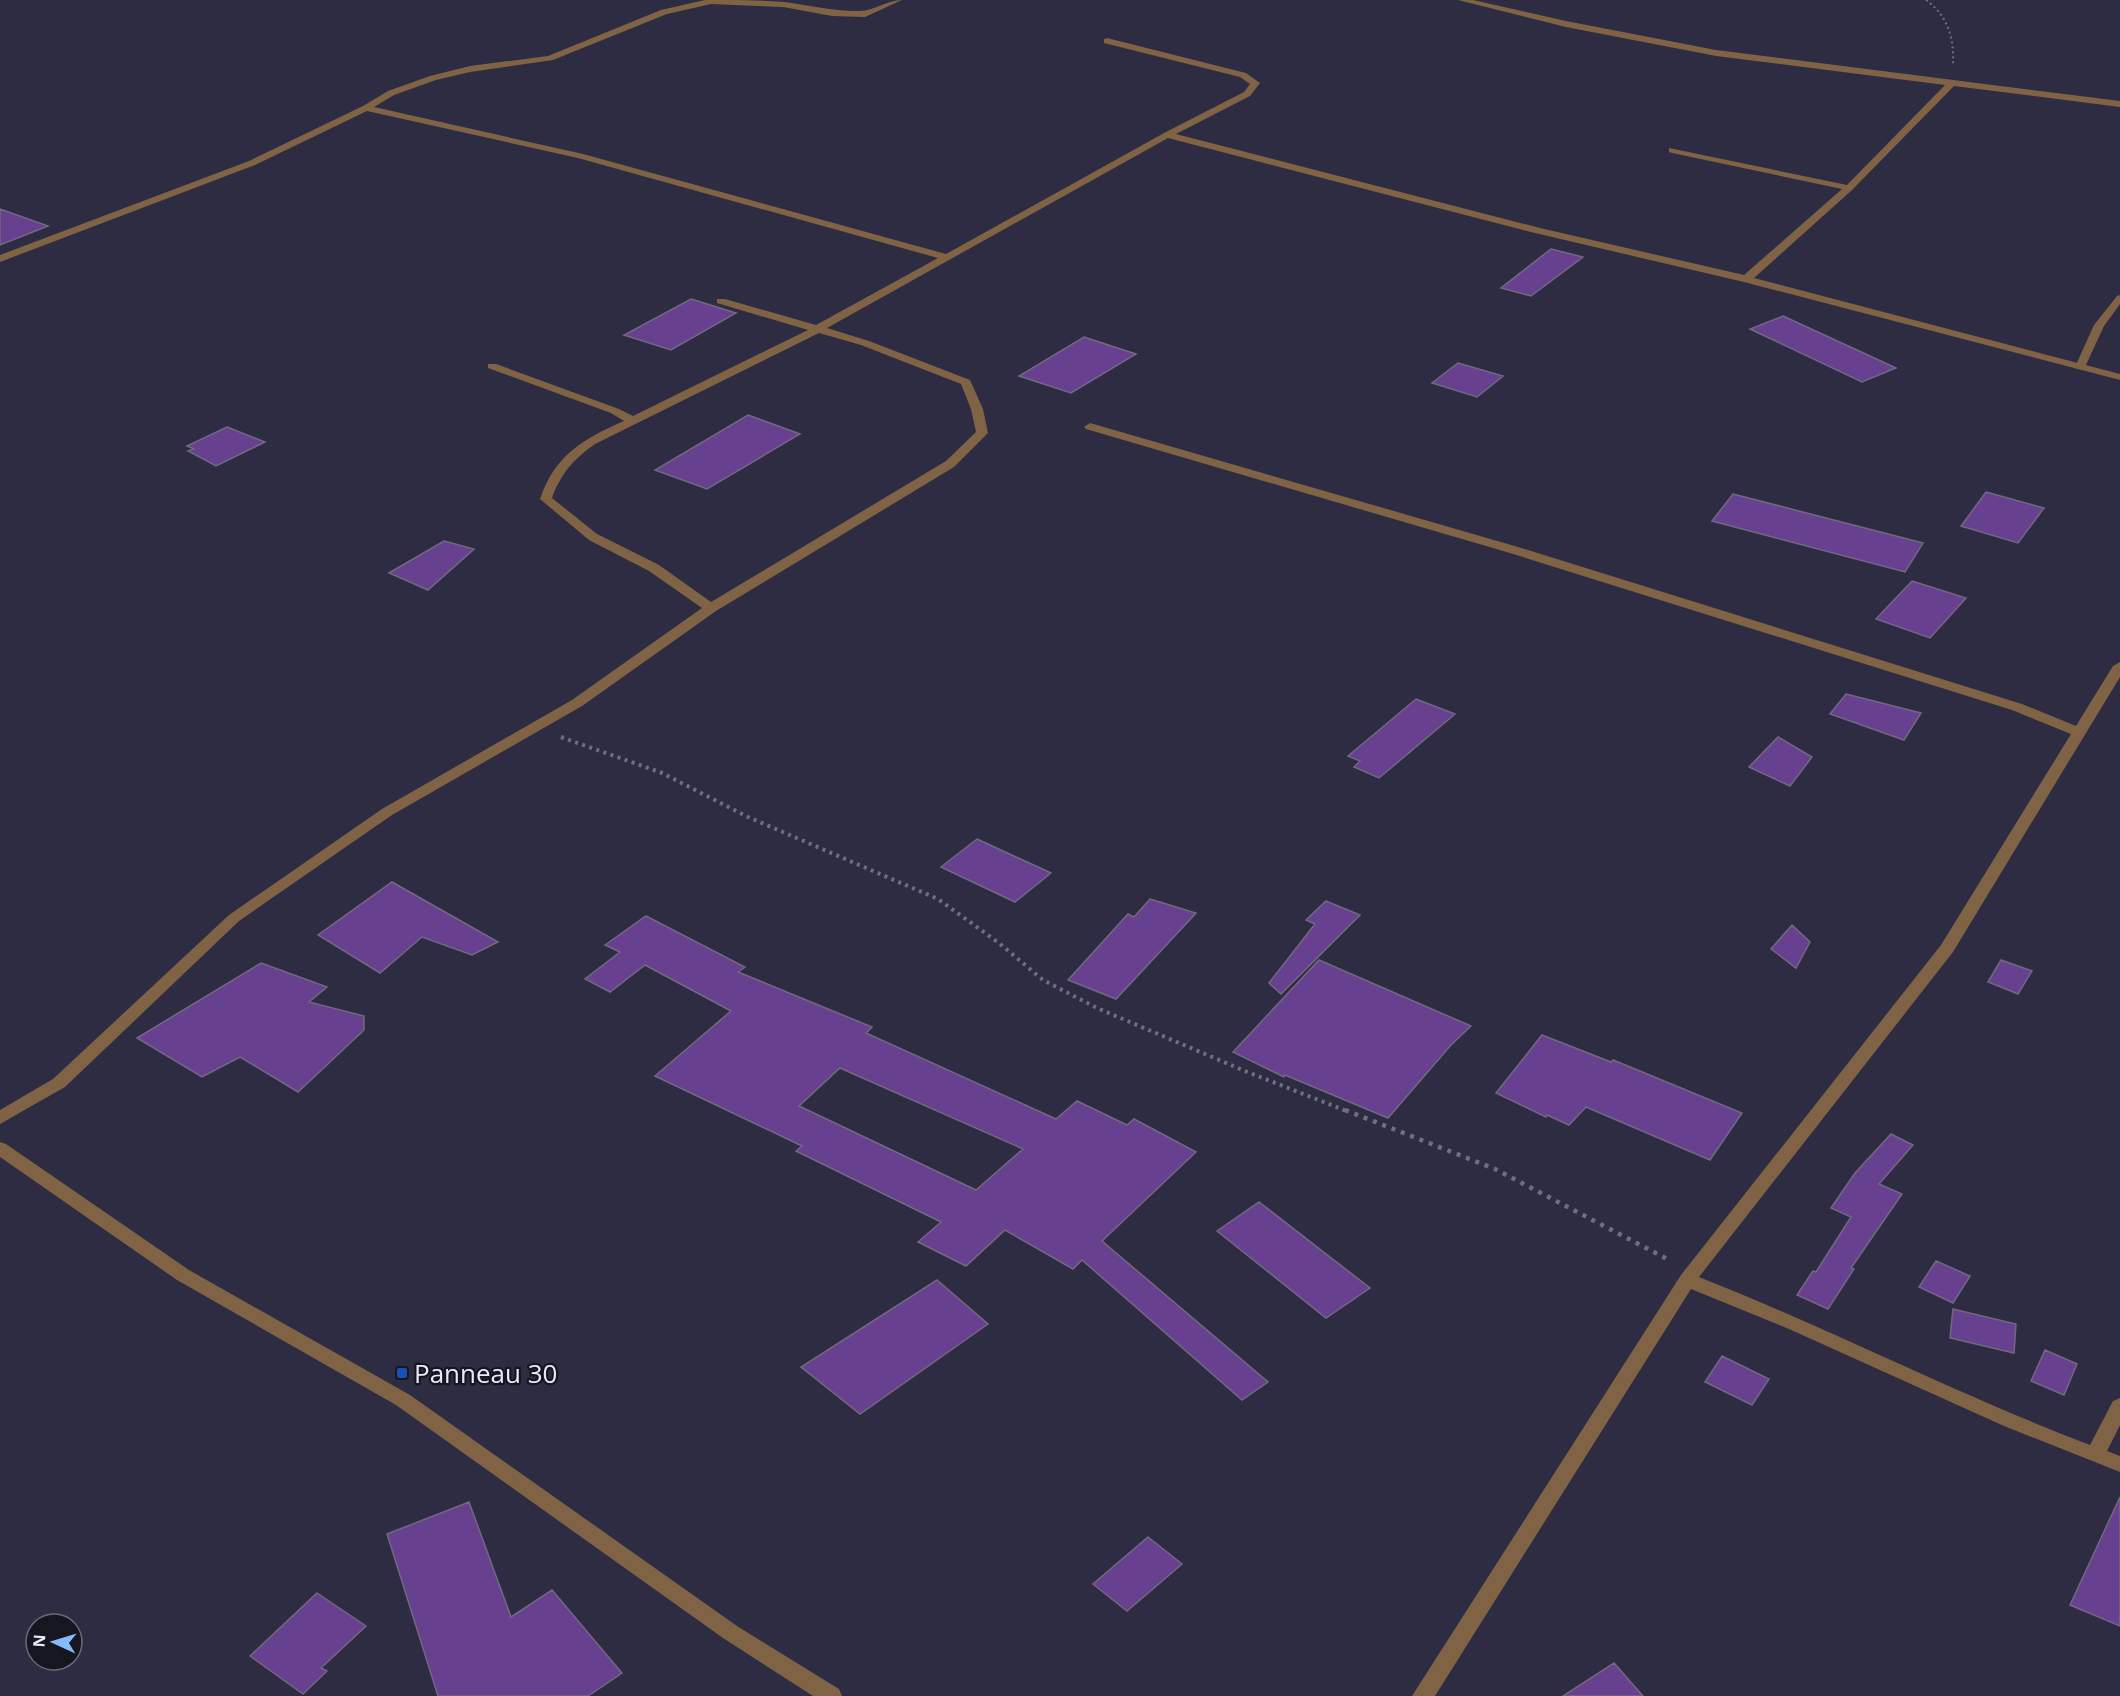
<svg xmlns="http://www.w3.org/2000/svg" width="2120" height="1696" viewBox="0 0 2120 1696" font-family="'Open Sans',sans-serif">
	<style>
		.building { fill: #67418f; stroke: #726881; stroke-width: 1.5; fill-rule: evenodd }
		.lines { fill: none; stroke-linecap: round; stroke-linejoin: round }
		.path-far2 { stroke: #6f6e83; stroke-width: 2; stroke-dasharray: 2 3; stroke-linecap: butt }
		.path-far1 { stroke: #6f6e83; stroke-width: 4; stroke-dasharray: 3 4.5; stroke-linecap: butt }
		.path { stroke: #6f6e83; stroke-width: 4.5; stroke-dasharray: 4 6; stroke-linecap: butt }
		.service { fill: #7f6344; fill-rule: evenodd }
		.minor { fill: #7f6344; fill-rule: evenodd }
		.transit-dot { fill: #1a4fb4; stroke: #161620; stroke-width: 2 }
		.labels { text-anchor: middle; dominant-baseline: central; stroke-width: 4.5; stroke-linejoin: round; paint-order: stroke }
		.near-poi-label { font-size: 26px; fill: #e9e9f9; stroke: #161620; text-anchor: start }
	</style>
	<rect width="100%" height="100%" fill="#2d2c43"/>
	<path class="building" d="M0,209L48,226L0,245Z
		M1551,249L1583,257L1531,296L1501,288Z
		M691,299L736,313L671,350L624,335Z
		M1783,316L1896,368L1862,382L1750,329Z
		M1084,337L1136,354L1071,393L1019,376Z
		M1458,363L1503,376L1477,397L1432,383Z
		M748,415L800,434L707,489L655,470Z
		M227,427L265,442L216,466L188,451L194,449L187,446Z
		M1986,492L2044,508L2018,543L1961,526Z
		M1733,494L1923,543L1905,572L1712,521Z
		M444,541L474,549L428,590L389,573Z
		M1912,581L1966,598L1930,638L1876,619Z
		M1846,694L1921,713L1904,740L1830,714Z
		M1416,699L1455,714L1379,778L1354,767L1360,761L1348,756Z
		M1778,737L1812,757L1790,786L1749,767Z
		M977,839L1051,873L1015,902L941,867Z
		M392,882L498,942L472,955L422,937L380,973L318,935Z
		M1150,899L1196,913L1116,999L1068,980L1128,914L1134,917Z
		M1326,901L1360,915L1281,994L1269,983L1315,924L1306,920Z
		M646,916L745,967L738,972L872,1027L866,1033L1056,1119L1077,1101L1127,1125L1134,1119L1196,1152L1102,1241L1268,1382L1242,1400L1082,1260L1073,1269L1005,1230L966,1266L918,1242L941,1222L796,1151L802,1146L655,1076L731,1011L645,965L610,992L585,979L620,952L605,945ZM840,1068L1023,1149L976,1190L799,1106Z
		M1792,925L1810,942L1796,968L1771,949Z
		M1319,960L1471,1026L1451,1045L1388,1118L1285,1075L1284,1077L1233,1052Z
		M2001,960L2032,971L2018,994L1988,982Z
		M261,963L327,987L309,1002L364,1016V1030L298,1092L240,1057L202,1077L137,1038Z
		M1542,1035L1611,1062L1613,1060L1742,1113L1710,1160L1586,1107L1569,1125L1547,1115L1546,1117L1496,1093Z
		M1891,1134L1913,1145L1879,1184L1902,1194L1851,1268L1854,1269L1828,1309L1797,1295L1813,1271L1816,1272L1851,1217L1831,1208L1855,1173Z
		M1259,1202L1370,1288L1326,1318L1217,1231Z
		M1936,1261L1970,1276L1953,1303L1919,1287Z
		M937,1280L988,1324L860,1414L801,1367Z
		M1953,1309L2016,1324L2014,1353L1950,1338Z
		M2045,1350L2077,1364L2064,1395L2031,1381Z
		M1722,1356L1769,1379L1752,1405L1705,1382Z
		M2120,1497V1626L2070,1605Z
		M469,1502L511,1617L552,1590L622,1673L588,1696H438L387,1534Z
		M1148,1537L1182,1564L1127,1611L1093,1584Z
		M317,1593L366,1626L321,1668L327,1671L303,1694L250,1656Z
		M1614,1663L1643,1696H1563Z"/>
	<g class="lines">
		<path class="path-far2" d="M1926,0C1948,16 1954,38 1953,64"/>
		<path class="path-far1" d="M561,737L662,773L748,817L938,899L999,943L1043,980L1097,1008L1245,1071L1349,1112"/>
		<path class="path" d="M1345,1110L1495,1169L1671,1261"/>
		<path class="service" d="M2120,295V304L2104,326L2085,367L2084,369H2076L2075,367L2094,325L2117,296Z"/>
		<path class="minor" d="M705,0C731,0 758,0 784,2C809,5 832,11 858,11C873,12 886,0 902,0L865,17L832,16L783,7L711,4L667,14L553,60L470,72L436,80L394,95L374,107L583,154L946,254L1164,133L1244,92L1250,84L1240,77L1104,43V39L1107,38L1246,73L1260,83L1250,96L1176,134L1540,228L1744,275L1842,189L1672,153L1669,152V148L1847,185L1945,85L1716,56L1566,27L1458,0H1473L1566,21L1716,50L2120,101V107L1954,86L1852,190L1754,278L2120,374V380L1744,282L1535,233L1168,138L827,328L869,341L970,380L983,409L988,433L954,467L716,611L582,706L392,815L239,921L65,1087L0,1124V1110L53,1079L229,915L382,809L572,700L702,608L649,571L589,540L540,499C555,455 583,439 624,421L611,413L488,368V364H496L619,409L633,416L808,330L717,303V299H725L816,325L938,258L578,158L367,111L255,165L0,262V255L249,161L363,106L388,91L430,76L470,66L548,56L661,10ZM819,333L861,345L961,384L971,409L976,432L946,461L711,602L659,565L597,534L552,498C561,473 574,459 595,444Z
			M1090,423L1518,547L2022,704L2076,726L2113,666L2120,662V677L1953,952L1699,1277C1831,1329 1958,1395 2090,1445L2113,1401L2120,1398V1425L2107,1451L2120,1456V1472L2004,1426L1789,1329L1691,1289L1435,1696H1412L1681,1275L1941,945L2071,734L2012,710L1510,553L1086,429L1084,427Z
			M0,1142L6,1144L189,1270L410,1395L737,1626L839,1689L842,1696H813L723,1638L396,1405L177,1280L0,1157Z"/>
	</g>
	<rect class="transit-dot" x="396" y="1367" width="12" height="12" rx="3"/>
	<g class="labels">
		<g class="near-poi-label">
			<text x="414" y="1373">Panneau 30</text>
		</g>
	</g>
	<g transform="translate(54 1642) rotate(274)"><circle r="28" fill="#161620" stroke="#6a6a77" stroke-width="1.5"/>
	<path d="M0-4.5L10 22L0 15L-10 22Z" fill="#85bbfb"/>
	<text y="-9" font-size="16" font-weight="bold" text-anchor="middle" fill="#e9e9f9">N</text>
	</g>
</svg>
